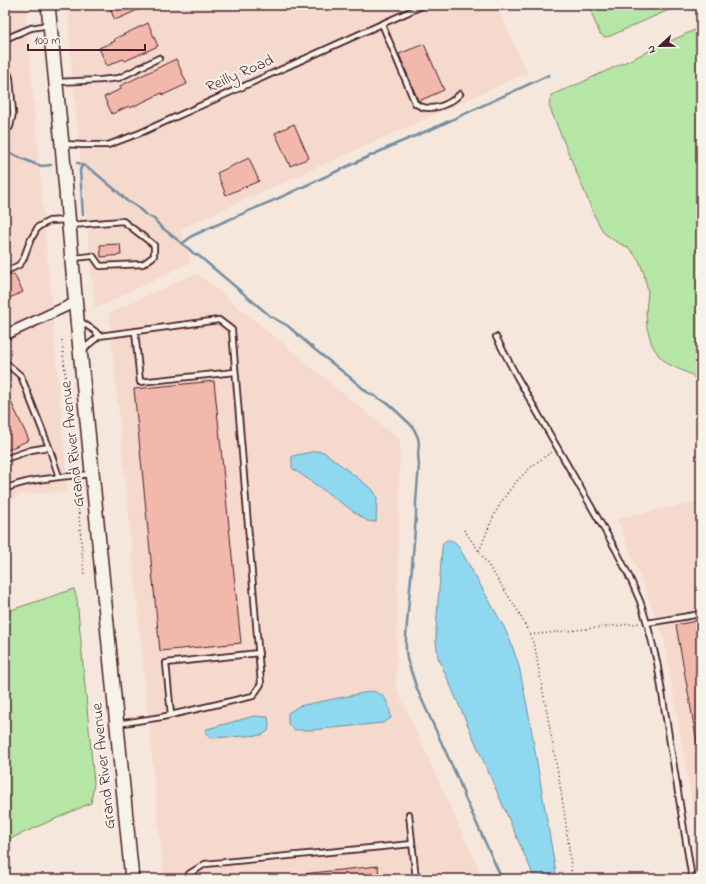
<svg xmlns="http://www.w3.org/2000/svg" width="706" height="884" viewBox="0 0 706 884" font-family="'Indie Flower',sans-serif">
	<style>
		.built { fill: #f5d9cd }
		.green { fill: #b5e6a6; stroke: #808268 }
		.water { fill: #8ed8f0; stroke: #738ea1 }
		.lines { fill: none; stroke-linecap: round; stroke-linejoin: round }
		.stream { stroke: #738ea1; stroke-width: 2.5 }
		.building { fill: #f2b8ab; stroke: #4a1f2b }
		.lane-casing { stroke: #4a1f2b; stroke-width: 8 }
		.street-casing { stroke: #4a1f2b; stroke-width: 12 }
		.secondary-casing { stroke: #4a1f2b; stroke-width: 16 }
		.path { stroke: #4a1f2b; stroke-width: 1.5; stroke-dasharray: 1 3; stroke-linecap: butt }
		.lane { stroke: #f7f3e8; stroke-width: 4.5 }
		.street { stroke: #f7f3e8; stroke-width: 9 }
		.secondary { stroke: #f7f3e8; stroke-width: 13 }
		.labels { text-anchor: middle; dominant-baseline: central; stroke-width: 4; stroke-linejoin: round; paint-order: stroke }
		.street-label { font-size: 16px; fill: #4a1f2b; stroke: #f7f3e8 }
	</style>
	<rect width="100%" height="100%" fill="#f6e7dc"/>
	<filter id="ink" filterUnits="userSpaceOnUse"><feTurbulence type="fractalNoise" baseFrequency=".025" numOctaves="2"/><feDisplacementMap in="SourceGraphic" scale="8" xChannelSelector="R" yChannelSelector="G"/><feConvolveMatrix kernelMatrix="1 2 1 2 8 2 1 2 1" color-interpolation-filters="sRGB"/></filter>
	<g filter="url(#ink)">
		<path class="built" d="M5,5H25L68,492L22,494L5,503Z
			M68,5H496L527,73L180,229L191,262L95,309L70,51Z
			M197,273L400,440L396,687L483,879H164L109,313Z
			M701,501V857L664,639L617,518Z"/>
		<path class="green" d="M588,5H680L610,36L605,37L600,34Z
			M701,27V389L700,385L692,375L668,364L660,357L652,345L647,328L646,312L648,292L644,274L639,260L629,248L615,241L604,233L595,217L549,106L551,95L578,84Z
			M74,589L77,599L94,783L91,803L5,841V612Z"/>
		<path class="water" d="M316,451L324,452L373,490L377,497L376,522L367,521L292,468V456Z
			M447,540C454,540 457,543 460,549L504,627L510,640L519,666L529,716L557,879H535L438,657L436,641V629L442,548L443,543Z
			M373,691L384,696L389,707L391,718L383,723L312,730H294L288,724V713L299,706Z
			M254,716L268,717L269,724L268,731L262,735L211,738L206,734L207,729Z"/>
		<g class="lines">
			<path class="stream" d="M5,157L12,154L35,164L42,166L51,165
				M77,163H79L93,171L118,192L127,201L136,206L145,214L154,219L160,226L189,249L193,253L199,256L263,310L270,316L288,326L314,349L352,379L367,392L387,403L393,408L410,424L414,429L418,438L419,444L418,454L419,465L416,501V516L412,567L409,599L406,636V650L407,659L417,689L459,781L465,798L502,879
				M82,165L80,170L83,215
				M182,244L192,236L207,229L279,198L396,144L434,128L549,75"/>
		</g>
		<path class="building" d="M118,5H149L115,20L110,9Z
			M148,23L158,46L125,61L123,59L107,66L99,48L115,41L114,39Z
			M424,44L444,90L419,101L418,100L399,54Z
			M176,59L187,84L163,95L162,93L130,108L129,106L112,114L104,97L121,89L120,86Z
			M294,124L309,158L290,166L275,133Z
			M249,158L259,181L226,195L217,173Z
			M120,244L121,255L101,257L100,245Z
			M14,274L23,292L5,300V278Z
			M214,381L241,643L160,651L134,389Z
			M5,389L29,440L5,451Z
			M701,620V747L698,748L676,625Z
			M378,866L379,879H293V875Z"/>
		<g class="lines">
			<g class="lane-casing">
				<path id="lane" d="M382,24L415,103C429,114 449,105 460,94
					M5,39L31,28L49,25
					M5,65L10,78L13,113L10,127L5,130
					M57,82L101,80L119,78L159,58
					M63,144L83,145H108L140,133L424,5
					M71,225L123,221L154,245V256L143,264L100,266L93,256L74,258
					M5,272L19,265L23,260L30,241L38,227L49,221L67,220
					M80,321L95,331L99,336
					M135,331L140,382L235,372
					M496,337L517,377L616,550C625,567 633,584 640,601C647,621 652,642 657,662L692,879
					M83,351L87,346L99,336L219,320L232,330L261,684L253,696L162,717L117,724
					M5,364H7L21,376L49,447L59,477
					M5,459L31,450L49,447
					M5,489C30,478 64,477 91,474
					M647,623L701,614
					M171,715L166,663L259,653
					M409,814L416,879
					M189,879V874L205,864L412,844"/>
			</g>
			<g class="street-casing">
				<path id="street" d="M5,335L76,302"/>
			</g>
			<g class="secondary-casing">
				<path id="secondary" d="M48,5L62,144L77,319L132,879"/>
			</g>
			<path class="path" d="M62,340L74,469
				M76,481L84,574
				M464,530L479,551L518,611L530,635
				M479,551C484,541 487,530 492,520C505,491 526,467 554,451
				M572,879C566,807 551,736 538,665L535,648L530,635L641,623"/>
			<use href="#lane" class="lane"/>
			<use href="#street" class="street"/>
			<use href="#secondary" class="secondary"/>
		</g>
	</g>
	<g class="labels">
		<g class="street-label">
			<text transform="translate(240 74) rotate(-24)">Reilly Road</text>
			<text transform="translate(73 444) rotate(-96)">Grand River Avenue</text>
			<text transform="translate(104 766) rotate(-96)">Grand River Avenue</text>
		</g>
	</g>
	<rect width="706" height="884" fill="none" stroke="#f7f3e8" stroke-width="20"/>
	<rect x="10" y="10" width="686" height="864" fill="none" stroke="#4a1f2b" stroke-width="1.5" filter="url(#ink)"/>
	<g transform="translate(660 46) rotate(248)" stroke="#f7f3e8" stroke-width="3" paint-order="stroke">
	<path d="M0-3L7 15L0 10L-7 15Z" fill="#4a1f2b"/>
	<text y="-6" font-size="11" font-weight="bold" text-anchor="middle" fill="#4a1f2b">N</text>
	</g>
	<path d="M28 44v6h117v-6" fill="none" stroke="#4a1f2b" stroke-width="2"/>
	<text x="34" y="44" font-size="12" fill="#4a1f2b" stroke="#f7f3e8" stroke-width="3" paint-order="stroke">100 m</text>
</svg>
